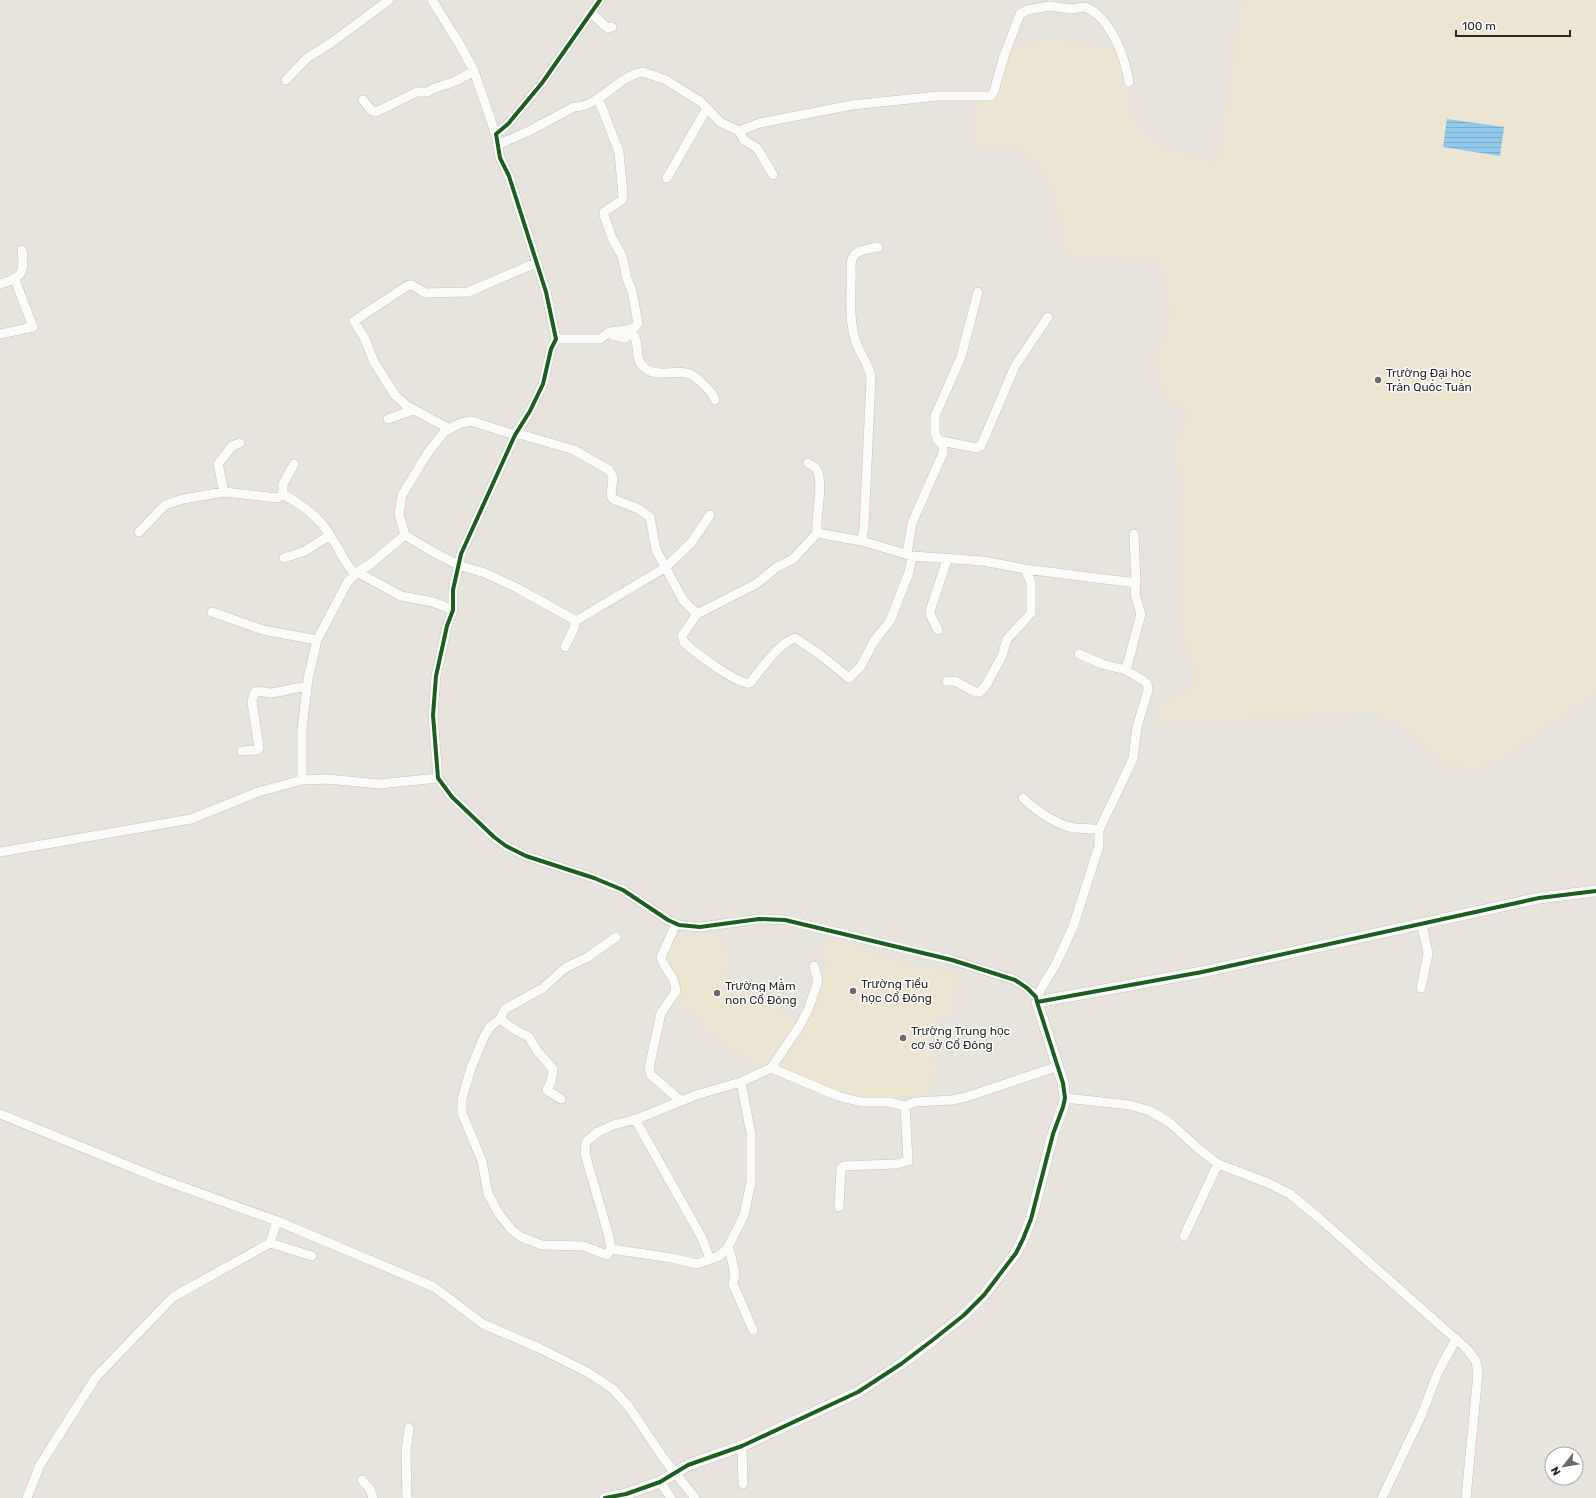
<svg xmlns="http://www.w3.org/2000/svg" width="1596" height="1498" viewBox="0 0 1596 1498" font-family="Rubik,sans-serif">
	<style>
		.education { fill: #ebe5d1 }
		.water { fill: url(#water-rules) }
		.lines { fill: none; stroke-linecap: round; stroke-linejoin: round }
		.minor-casing { stroke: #c4c3c3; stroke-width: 10 }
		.tertiary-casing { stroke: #c4c3c3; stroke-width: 12 }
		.minor { stroke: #fbfbfa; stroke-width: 9 }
		.tertiary { stroke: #fbfbfa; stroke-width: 11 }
		.cycleway-casing { stroke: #fff; stroke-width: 6 }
		.cycleway { stroke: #1b5e20; stroke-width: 4 }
		.poi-dot { fill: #6b6a67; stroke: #fff; stroke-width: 1.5 }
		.labels { text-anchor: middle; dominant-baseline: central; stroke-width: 3; stroke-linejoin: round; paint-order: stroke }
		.poi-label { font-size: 12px; fill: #282828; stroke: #fff; text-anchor: start }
	</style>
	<defs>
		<pattern id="water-rules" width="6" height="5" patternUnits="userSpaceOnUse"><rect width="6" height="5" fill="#8fc9eb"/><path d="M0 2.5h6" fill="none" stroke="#7badca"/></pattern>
	</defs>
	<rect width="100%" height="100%" fill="#e7e4dd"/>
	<path class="education" d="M1243,0H1596V693L1549,723L1498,761L1477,768L1449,765L1426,748L1400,723L1373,712L1153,723L1162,705L1199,685L1182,624L1179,536L1183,474L1173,448L1191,413L1165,397L1155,364L1172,313L1160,261L1065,254L1056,197L1046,175L1020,147L976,149L975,105L998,89L1012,47L1053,40L1118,50L1134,124L1156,146L1198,157L1218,166Z
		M719,933L731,964L724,972L798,1022L771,1064L763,1070L700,1026L704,1018L676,1002L679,984L676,974L664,960L675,934L698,938Z
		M826,935L897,963L958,974L952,1017H937L932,1058L936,1065L931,1094L878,1099L851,1095L779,1068L809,1019L829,962L820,959Z"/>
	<path class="water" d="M1447,119L1504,127L1500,156L1443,147Z"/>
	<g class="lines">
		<g class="minor-casing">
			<path id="minor" d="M432,0L460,45L474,71L497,138
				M600,0L542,83L508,124L496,134L500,158L509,176L546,292L556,339L551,349L543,384L530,411L515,435L461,554L453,590V610L447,626L436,676L433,715L438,778L452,797L494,837L506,846L526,856L594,878L623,890L668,920L679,925L700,927L759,919L785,920L952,960L1015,980L1027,988L1036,997L1037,1002
				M589,13C597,16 601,24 608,28L612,27
				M286,80L307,58L331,43L389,0
				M363,100L372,111L376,112L417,92H428L432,89L456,81L474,71
				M739,131L744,140L757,148L773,175
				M497,145L529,131L574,107C600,107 617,76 643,72L666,80L701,102L720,122L739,131L760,123L852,105L938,96H991L994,91L1004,56L1020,14L1027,10L1049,6L1071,9L1085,7C1111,17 1125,58 1129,82
				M667,178L707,108
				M0,284C22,278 25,273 22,250
				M0,334L33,327L15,280
				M612,335L625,338L632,333C642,344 632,360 646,369C659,378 679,368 692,375C696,377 701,382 704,385C709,390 713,393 715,400
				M556,339H600L609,332L627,330L635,327L638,323L632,291L627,279L622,256L612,238L604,215V212L622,200L623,194L619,152L598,98
				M388,419L413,410
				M450,429L407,406L395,395L374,362L365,339L354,321L407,286L412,285L425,293L468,292L536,263
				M516,433L574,450L609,470L613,477L611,496L613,499L639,509L650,517L656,550L683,600L697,614L756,584L777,567L793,559L817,533C815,515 825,483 816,468L808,463
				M515,435L471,421L461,423L444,432L427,454L402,495L399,515L405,535L428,549L458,565L485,573L517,588L573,619L575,626L565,647
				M937,440L976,448L981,446L1015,366L1048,317
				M224,492L218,464L232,446L240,443
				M283,494V484L294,464
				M139,532L165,505L183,499L224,492L278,498L283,494C302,505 318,516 330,535C339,548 344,563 355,574
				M817,533L862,541L912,556L983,561L1025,569L1136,583
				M862,541L864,526L871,379C870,364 859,354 855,339C848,316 852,289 851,265C852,249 865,250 878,247
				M907,554L912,523L943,453V446L935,434V416L961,357L978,292
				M284,558L305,551L330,535
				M357,572L401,596L433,602L453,610
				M212,612L263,630L317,640
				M697,614L682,636L684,642C693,651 739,686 750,683C761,669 779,643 795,638L818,653L849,678L861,666L874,641L890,621L909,572L912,556
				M574,622L666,567L691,543L710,515
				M938,630L930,614L931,608L947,560
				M1126,670L1141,614L1135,595L1136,583L1134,534
				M947,681H955L975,692H980L985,687L1002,656L1007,639L1031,613V582L1025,569
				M242,751L257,750L259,748L252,701L255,692C261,690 265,693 271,693C284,692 292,687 307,687
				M302,780V729L308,679L317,640L347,583L357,572L369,565L405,535
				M1023,798C1038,812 1054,824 1074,828C1083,829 1091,828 1099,830
				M0,852L191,819L258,792L302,780L327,779L379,784L438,778
				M676,924L661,957C664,970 674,973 676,991L661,1013L649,1068L651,1075L681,1101
				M616,937L588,957L565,968L543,988L505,1009L500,1019L490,1027L484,1037L471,1068L462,1099V1113L482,1161L488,1194L499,1214L512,1230L521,1237L542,1245L583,1246L607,1255L611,1249L608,1233L585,1154L586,1142L598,1132L613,1125L637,1119L696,1095L741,1082
				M1421,988L1428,954L1422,924
				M1036,997L1056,964L1073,927L1099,846V830L1133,759L1137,727L1148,690L1147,684L1144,681L1126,670L1102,664L1079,654
				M500,1019L517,1031L529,1037L538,1052L553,1069L551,1082L547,1090L561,1099
				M771,1068L838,1096L861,1102H888L905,1106L915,1102L952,1100L966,1097L1056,1067
				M1065,1098L1130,1105L1150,1111L1169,1122L1200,1150L1218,1164L1268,1183L1290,1194L1319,1218L1467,1349L1476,1361L1478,1373L1466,1498
				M0,1114L158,1178L277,1221L434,1287L483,1324L539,1348L587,1372L613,1389L629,1407L664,1459L695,1498
				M635,1119L702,1238L710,1259
				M839,1207L841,1168L844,1166L896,1164L908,1161L905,1106
				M1184,1236L1218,1164
				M270,1243L312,1256
				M611,1249L672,1258L697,1264L719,1256L727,1249L744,1215L751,1182V1134L741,1082L771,1068L799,1027L808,1010L818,981L814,966
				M727,1249L730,1252L735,1274L733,1284L753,1330
				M742,1446L743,1484
				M362,1480L370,1489L373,1498
				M660,1482L671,1498
				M27,1498L40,1465L96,1377L173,1297L270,1243L277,1221
				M407,1498L406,1452L409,1428
				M1382,1498L1422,1414L1438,1372L1456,1339"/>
		</g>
		<g class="tertiary-casing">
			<path id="tertiary" d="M605,1498L626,1494L660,1482L688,1465L742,1446L858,1392L901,1364L934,1339L964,1315L984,1295L1016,1253L1023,1239L1031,1219L1053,1134L1063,1107L1065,1098L1063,1083L1037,1002L1202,972L1539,898L1596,891"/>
		</g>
		<use href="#minor" class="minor"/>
		<use href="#tertiary" class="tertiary"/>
		<g class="cycleway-casing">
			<path id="cycleway" d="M600,0L542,83L508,124L496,134L500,158L509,176L546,292L556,339L551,349L543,384L530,411L515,435L461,554L453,590V610L447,626L436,676L433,715L438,778L452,797L494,837L506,846L526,856L594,878L623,890L668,920L679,925L700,927L759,919L785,920L952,960L1015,980L1027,988L1036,997L1037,1002
				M605,1498L626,1494L660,1482L688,1465L742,1446L858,1392L901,1364L934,1339L964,1315L984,1295L1016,1253L1023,1239L1031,1219L1053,1134L1063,1107L1065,1098L1063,1083L1037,1002L1202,972L1539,898L1596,891"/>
		</g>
		<use href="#cycleway" class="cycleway"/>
	</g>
	<g class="poi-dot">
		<circle cx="1378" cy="380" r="4"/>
		<circle cx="853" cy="991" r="4"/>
		<circle cx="717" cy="993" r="4"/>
		<circle cx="903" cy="1038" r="4"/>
	</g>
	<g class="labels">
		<g class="poi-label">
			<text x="1386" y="373">Trường Đại học<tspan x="1386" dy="14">Trần Quốc Tuấn</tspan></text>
			<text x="861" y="984">Trường Tiểu<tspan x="861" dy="14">học Cổ Đông</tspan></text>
			<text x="725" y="986">Trường Mầm<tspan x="725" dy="14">non Cổ Đông</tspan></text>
			<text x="911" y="1031">Trường Trung học<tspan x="911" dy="14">cơ sở Cổ Đông</tspan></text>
		</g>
	</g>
	<g transform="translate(1564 1466) rotate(239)"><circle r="19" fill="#ffffff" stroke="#a9a9a9"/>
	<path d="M0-3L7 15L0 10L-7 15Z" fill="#6b6a67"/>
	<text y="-6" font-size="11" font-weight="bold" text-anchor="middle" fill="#282828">N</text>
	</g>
	<path d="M1456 30v6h114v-6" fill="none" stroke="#282828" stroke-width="2"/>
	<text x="1462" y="30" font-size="12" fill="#282828" stroke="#ffffff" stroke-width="3" paint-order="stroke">100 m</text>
</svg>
